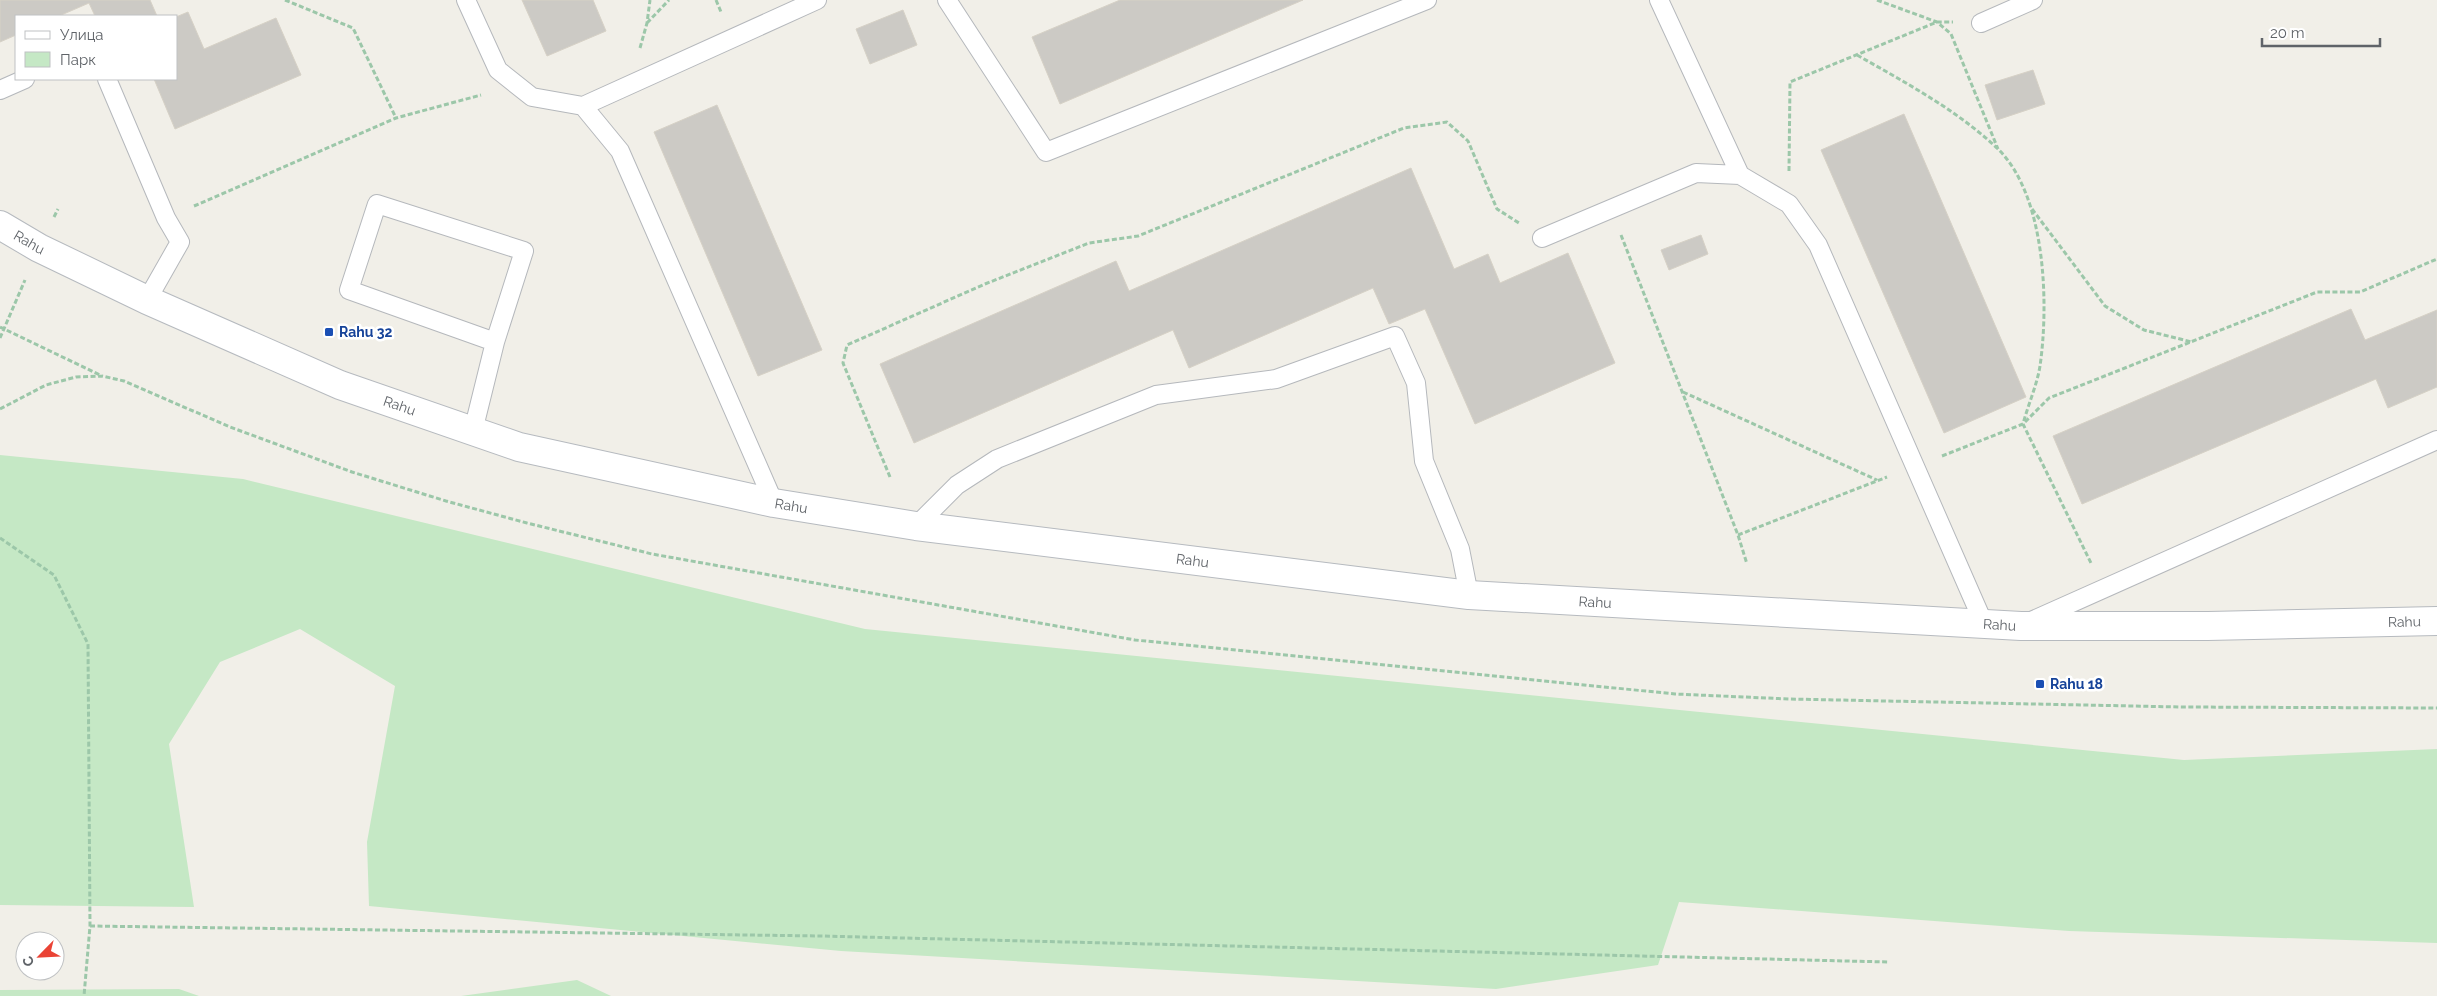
<svg xmlns="http://www.w3.org/2000/svg" width="2437" height="996" viewBox="0 0 2437 996" font-family="Raleway,sans-serif">
	<style>
		.green { fill: #c5e8c5 }
		.building { fill: #cccac5; stroke: #d6d1c6 }
		.lines { fill: none; stroke-linecap: round; stroke-linejoin: round }
		.service-casing { stroke: #b5b8bc; stroke-width: 20 }
		.secondary-casing { stroke: #b6babf; stroke-width: 30 }
		.path { stroke: #9cc7a9; stroke-width: 3; stroke-dasharray: 5 2.5; stroke-linecap: butt }
		.service { stroke: #fff; stroke-width: 18 }
		.secondary { stroke: #fff; stroke-width: 28 }
		.transit-dot { fill: #1a4fb4; stroke: #fff; stroke-width: 2 }
		.labels { text-anchor: middle; dominant-baseline: central; stroke-width: 5; stroke-linejoin: round; paint-order: stroke }
		.street-label { font-size: 14px; fill: #5f6368; stroke: #fff }
		.transit-label { font-size: 14px; font-weight: bold; fill: #164399; stroke: #fff; text-anchor: start }
	</style>
	<rect width="100%" height="100%" fill="#f1efe8"/>
	<path class="green" d="M0,455L243,479L865,629L2184,760L2437,749V943L2069,931L1679,902L1658,965L1496,989L841,951L369,906L367,842L395,686L300,629L220,662L169,744L194,907L0,905Z
		M577,980L611,996H461Z
		M179,989L199,996H0V990Z"/>
	<path class="building" d="M0,0H150L157,16H95L89,3L59,16H16V35L0,42Z
		M522,0H593L606,31L547,56Z
		M1120,0H1303L1060,104L1032,37Z
		M903,10L917,45L870,64L856,29Z
		M188,12L204,49L276,18L301,75L175,129L154,79H176V17Z
		M2033,70L2045,104L1997,120L1985,85Z
		M717,105L822,350L758,376L654,132Z
		M1904,114L2026,397L1944,433L1821,150Z
		M1411,168L1454,269L1488,254L1500,283L1568,253L1615,363L1475,424L1425,309L1389,324L1373,288L1189,368L1173,330L914,443L880,364L1116,261L1129,291Z
		M1701,235L1708,254L1669,270L1661,250Z
		M2351,309L2365,340L2437,310V387L2388,408L2376,379L2082,504L2053,436Z"/>
	<g class="lines">
		<g class="service-casing">
			<path id="service" d="M466,0L498,70L532,97L583,106L620,151L774,503
				M947,0L1046,152L1427,0
				M1659,0L1740,175
				M1981,23L2033,0
				M107,79L166,218L180,242L147,300
				M0,90L25,79
				M583,106L817,0
				M1542,238L1696,173L1740,175L1789,204L1818,245L1984,624
				M473,431L495,342L524,251L377,204L349,290L495,342
				M916,526L957,485L997,459L1156,395L1276,379L1395,336L1416,383L1424,461L1460,549L1469,595
				M2029,622L2437,440"/>
		</g>
		<g class="secondary-casing">
			<g id="secondary">
				<path id="s1" d="M0,225L39,248L147,300L340,385L519,447L774,503L916,526L1469,595L2021,626H2208L2437,621"/>
			</g>
		</g>
		<path class="path" d="M285,0L353,28L396,118
			M716,0L721,12
			M1877,0L1937,22L1951,34L1998,149
			M647,23L669,0
			M640,48L647,23L650,0
			M1857,55C1906,83 1957,110 1998,149C2046,196 2049,304 2040,366C2037,385 2028,405 2023,424L2091,563
			M1789,171L1790,82L1937,22H1953
			M194,206L396,118L481,95
			M2032,209L2105,306L2144,330L2192,342
			M54,217L58,209
			M1621,235L1738,535L1747,564
			M0,327L102,376
			M0,338L25,280
			M1683,392L1877,480
			M0,409L46,385L76,377L102,376L124,381L230,427L352,472L446,501L527,523L652,554L1135,640L1675,694L1789,699L2181,707L2437,708
			M1942,456L2023,424L2049,398L2317,292H2360L2437,259
			M890,477L843,363L847,345L985,284L1089,243L1138,236L1404,128L1447,122L1468,141L1497,209L1519,223
			M1738,535L1887,477
			M0,538L54,575L88,644L90,926L84,996
			M90,926L821,936L1888,962"/>
		<use href="#service" class="service"/>
		<use href="#secondary" class="secondary"/>
	</g>
	<g class="transit-dot">
		<rect x="324" y="327" width="10" height="10" rx="2.5"/>
		<rect x="2035" y="679" width="10" height="10" rx="2.5"/>
	</g>
	<g class="labels">
		<g class="street-label">
			<text stroke="none"><textPath href="#s1" startOffset="34">Rahu</textPath></text>
			<text stroke="none"><textPath href="#s1" startOffset="439">Rahu</textPath></text>
			<text stroke="none"><textPath href="#s1" startOffset="844">Rahu</textPath></text>
			<text stroke="none"><textPath href="#s1" startOffset="1249">Rahu</textPath></text>
			<text stroke="none"><textPath href="#s1" startOffset="1654">Rahu</textPath></text>
			<text stroke="none"><textPath href="#s1" startOffset="2464">Rahu</textPath></text>
			<text stroke="none"><textPath href="#s1" startOffset="2059">Rahu</textPath></text>
		</g>
		<g class="transit-label">
			<text x="339" y="332">Rahu 32</text>
			<text x="2050" y="684">Rahu 18</text>
		</g>
	</g>
	<rect x="15" y="15" width="162" height="65" fill="#ffffff" stroke="#bfc1c3"/>
	<rect x="25" y="31" width="25" height="8" fill="#ffffff" stroke="#bfc1c3"/>
	<text x="60" y="40" font-size="15" fill="#5f6368">Улица</text>
	<rect x="25" y="52" width="25" height="15" fill="#c5e8c5" stroke="#bfc1c3"/>
	<text x="60" y="65" font-size="15" fill="#5f6368">Парк</text>
	<g transform="translate(40 956) rotate(246)"><circle r="24" fill="#ffffff" stroke="#bfc1c3"/>
	<path d="M0-4L9 19L0 12L-9 19Z" fill="#ea4335"/>
	<text y="-8" font-size="14" font-weight="bold" text-anchor="middle" fill="#5f6368">С</text>
	</g>
	<path d="M2262 38v8h118v-8" fill="none" stroke="#5f6368" stroke-width="2.5"/>
	<text x="2270" y="38" font-size="15" fill="#5f6368" stroke="#ffffff" stroke-width="4" paint-order="stroke">20 m</text>
</svg>
